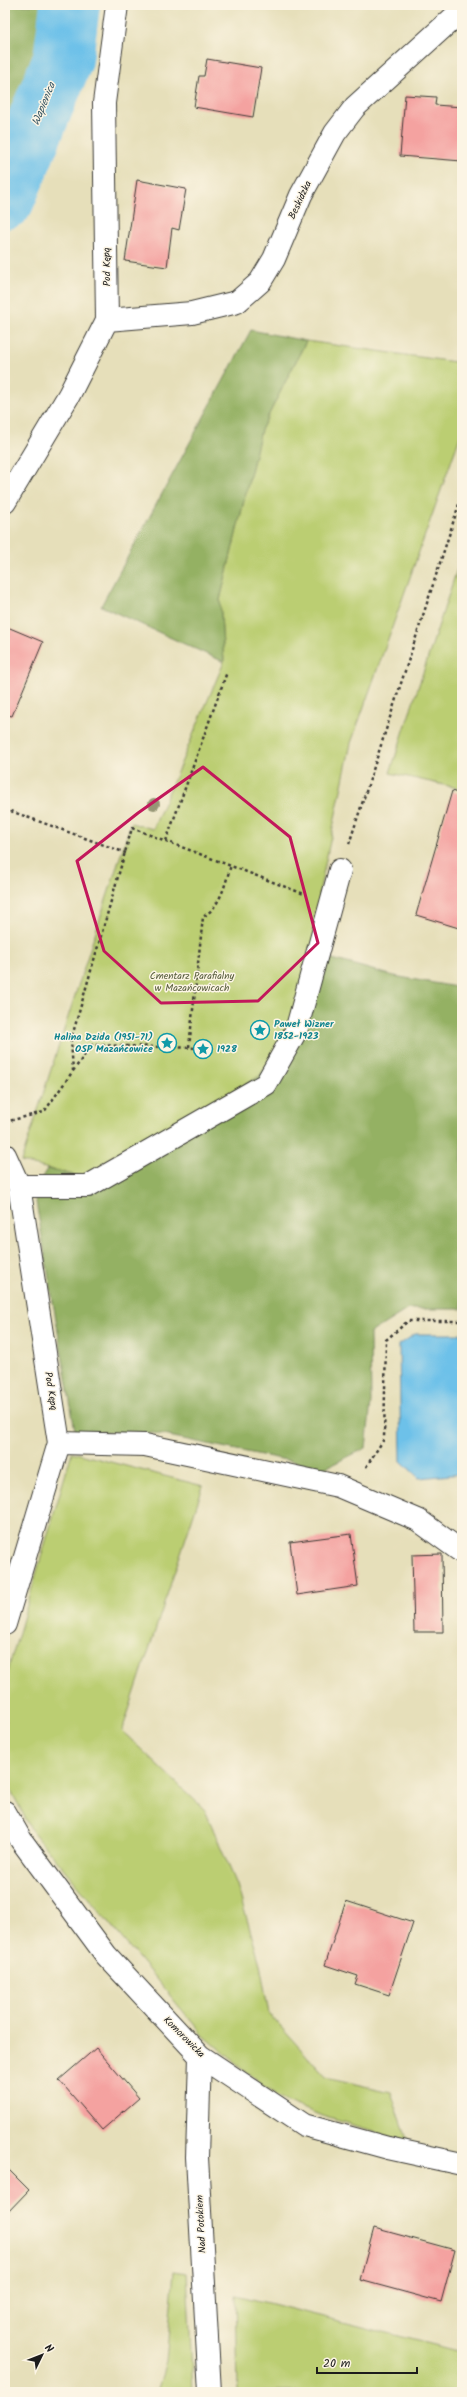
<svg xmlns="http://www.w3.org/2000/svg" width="467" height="2397" viewBox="0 0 467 2397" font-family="Kalam,sans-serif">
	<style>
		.green { fill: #bbce72; stroke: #6c7547 }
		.forest { fill: #94b164; stroke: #586640 }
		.water { fill: #6dc1e9; stroke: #446e82 }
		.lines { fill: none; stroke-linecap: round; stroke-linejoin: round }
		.river { stroke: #6dc1e9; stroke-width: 60 }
		.building { fill: #f4a2a0 }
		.minor-casing { stroke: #3a3934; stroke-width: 24 }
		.path { stroke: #3a3934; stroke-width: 2.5; stroke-dasharray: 3 3; stroke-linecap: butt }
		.minor { stroke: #fff; stroke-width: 22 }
		.tree { fill: #969674 }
		.marked { fill: none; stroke: #c2185b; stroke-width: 3; stroke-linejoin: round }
		.labels { text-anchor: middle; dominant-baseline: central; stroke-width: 3; stroke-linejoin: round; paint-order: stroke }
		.street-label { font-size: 10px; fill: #1c1c1c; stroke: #fcf5e5 }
		.park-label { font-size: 10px; fill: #545a3a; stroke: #fcf5e5 }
		.culture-label { font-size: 10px; font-weight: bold; fill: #0d838f; stroke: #fcf5e5; text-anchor: start }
		.water-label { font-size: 11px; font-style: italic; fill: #385664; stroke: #fcf5e5 }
	</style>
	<rect width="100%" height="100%" fill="#fcf5e5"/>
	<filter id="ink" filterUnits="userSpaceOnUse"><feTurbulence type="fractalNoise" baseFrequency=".025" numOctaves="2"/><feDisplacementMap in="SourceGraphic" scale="8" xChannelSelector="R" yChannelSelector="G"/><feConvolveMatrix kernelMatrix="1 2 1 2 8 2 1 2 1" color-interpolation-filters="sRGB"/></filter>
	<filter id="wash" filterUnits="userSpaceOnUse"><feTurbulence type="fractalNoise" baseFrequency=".012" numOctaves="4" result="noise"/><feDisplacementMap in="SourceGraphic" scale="16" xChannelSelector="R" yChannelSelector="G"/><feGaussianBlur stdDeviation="0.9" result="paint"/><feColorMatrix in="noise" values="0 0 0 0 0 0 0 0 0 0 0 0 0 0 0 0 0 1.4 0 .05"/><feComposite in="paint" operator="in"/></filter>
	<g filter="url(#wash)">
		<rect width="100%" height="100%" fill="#e6dfba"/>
		<path class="green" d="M306,341L462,363V431L351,743L319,893L324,909L289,1031L260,1076L86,1178L21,1162L131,823L153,829L224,662L220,600L261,430Z
			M462,554V789L390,773Z
			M72,1452L203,1486L122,1731L205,1810L237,1885L260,1964L269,2014L326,2077L391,2092L408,2141L322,2116L276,2097L203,2035L32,1831L5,1779V1680Z
			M174,2271L187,2273L193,2392H157L166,2362Z
			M236,2295L462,2352V2392H238Z"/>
		<path class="forest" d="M5,5H52L5,146Z
			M251,330L306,341L261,430L220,600L224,662L101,606Z
			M311,953L394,976L462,988V1309H408L370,1333L371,1402L366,1448L325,1468L154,1433L75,1431L34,1190L47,1169L86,1178L260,1076L289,1031Z"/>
		<path class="water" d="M415,1334H462V1474L419,1478L401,1461L399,1345Z"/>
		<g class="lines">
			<path class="river" d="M5,199L63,59L70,5"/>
		</g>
		<g id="blocks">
			<path class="building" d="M207,59L261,68L253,117L194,107L199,76H204Z
				M405,95L436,97L435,105L462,107V161L400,156Z
				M137,180L186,189L179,230L172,228L167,267L125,261Z
				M5,626L43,642L12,716L8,715L5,722Z
				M452,791L462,795V929L416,915Z
				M351,1534L358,1586L297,1595L290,1542Z
				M442,1554L443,1632H414L412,1555Z
				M346,1901L413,1923L389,1995L355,1984L358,1976L325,1965Z
				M96,2048L139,2098L102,2130L59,2080Z
				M5,2166L29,2190L5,2215Z
				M374,2228L455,2250L441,2302L360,2280Z"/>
		</g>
	</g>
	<g filter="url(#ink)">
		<use href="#blocks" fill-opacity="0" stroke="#3a3934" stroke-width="1"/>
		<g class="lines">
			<g class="minor-casing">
				<path id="minor" d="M107,320L192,313L237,302L260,282L274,259L301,195L335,133L355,107L462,10
					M5,502L69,395L107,320L104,103L117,5
					M5,1155L19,1186L59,1443L5,1624
					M19,1186H88L266,1084L296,1031L340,870
					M59,1443L145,1445L338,1486L418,1520L462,1552
					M5,1812L21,1840L106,1955L200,2056L304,2125L388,2148L462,2164
					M200,2056L197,2157L210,2392"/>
			</g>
			<path class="path" d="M5,809L126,853
				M166,841L227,672
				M349,844L462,495
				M189,1047L203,917C221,906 225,884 231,865
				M73,1071L92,1045L197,1048
				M5,1122L44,1112L73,1071L71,1040L132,828L304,894
				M366,1467L384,1439L386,1340L408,1321H462"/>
			<use href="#minor" class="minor"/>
		</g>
		<circle class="tree" cx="154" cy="804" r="6"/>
	</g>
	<path class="marked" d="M203,767L290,837L318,943L258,1001L161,1003L104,951L77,861L138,813Z"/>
	<defs>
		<g id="sight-ring" transform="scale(1)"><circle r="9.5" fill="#fcf5e5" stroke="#0f9aa8" stroke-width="1.5"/><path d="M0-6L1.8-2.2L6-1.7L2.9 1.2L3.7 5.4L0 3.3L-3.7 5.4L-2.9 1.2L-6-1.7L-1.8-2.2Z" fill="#0f9aa8"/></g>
	</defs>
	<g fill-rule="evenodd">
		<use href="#sight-ring" x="260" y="1030"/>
		<use href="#sight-ring" x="167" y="1043"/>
		<use href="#sight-ring" x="203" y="1049"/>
	</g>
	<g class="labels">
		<g class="street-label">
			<text transform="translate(300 200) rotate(-65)">Beskidzka</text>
			<text transform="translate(107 267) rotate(-91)">Pod Kępą</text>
			<text transform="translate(51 1391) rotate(81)">Pod Kępą</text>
			<text transform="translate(184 2037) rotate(45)">Komorowicka</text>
			<text transform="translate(201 2224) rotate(-93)">Nad Potokiem</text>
		</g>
		<g class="park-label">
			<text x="192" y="976">Cmentarz Parafialny<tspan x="192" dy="12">w Mazańcowicach</tspan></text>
		</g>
		<g class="culture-label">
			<text x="274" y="1024">Paweł Wizner<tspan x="274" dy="12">1852-1923</tspan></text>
			<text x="153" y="1037" text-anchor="end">Halina Dzida (1951-71)<tspan x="153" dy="12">OSP Mazańcowice</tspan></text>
			<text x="217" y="1049">1928</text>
		</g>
		<g class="water-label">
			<text transform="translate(44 104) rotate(-68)">Wapienica</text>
		</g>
	</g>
	<rect width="467" height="2397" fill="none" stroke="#fcf5e5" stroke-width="20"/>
	<g transform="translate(42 2355) rotate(47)" stroke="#fcf5e5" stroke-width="3" paint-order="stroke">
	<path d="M0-3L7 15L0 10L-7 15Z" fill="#1c1c1c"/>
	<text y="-6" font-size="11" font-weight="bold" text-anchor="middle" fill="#1c1c1c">N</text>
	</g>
	<path d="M317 2367v6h100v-6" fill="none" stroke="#1c1c1c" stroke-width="2"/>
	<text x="323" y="2367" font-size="12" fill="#1c1c1c" stroke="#fcf5e5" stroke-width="3" paint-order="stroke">20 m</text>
</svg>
